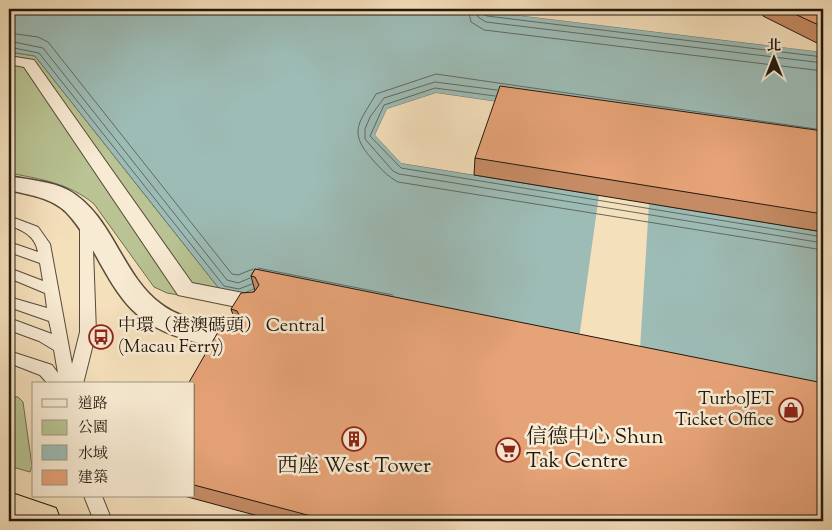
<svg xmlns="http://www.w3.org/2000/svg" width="832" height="530" viewBox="0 0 832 530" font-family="'Sorts Mill Goudy','Noto Serif TC',serif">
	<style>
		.green { fill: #b9c393; stroke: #6e6e50 }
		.water { fill: #9dbcb6; stroke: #6c7a73 }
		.pier { fill: #f5e0bc }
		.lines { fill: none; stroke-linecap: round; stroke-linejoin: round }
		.shore { stroke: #606a62; stroke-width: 1 }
		.ferry { stroke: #4d5149; stroke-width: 1; stroke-dasharray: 4.5 4; stroke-linecap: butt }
		.service-casing { stroke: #574a3a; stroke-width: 2 }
		.pedestrian-casing { stroke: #574a3a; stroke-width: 2 }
		.minor-casing { stroke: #574a3a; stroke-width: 3 }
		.trunk-casing { stroke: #22180e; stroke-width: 2 }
		.service { fill: #f8ebd3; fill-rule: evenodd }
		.pedestrian { fill: #f8ebd3; fill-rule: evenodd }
		.minor { fill: #f8ebd3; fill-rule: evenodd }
		.trunk { fill: #f5e0bc; fill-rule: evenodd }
		.wall { fill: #c68c66; stroke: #22180e }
		.building { fill: #e6a377; stroke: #22180e }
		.labels { text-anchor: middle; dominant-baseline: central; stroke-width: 5; stroke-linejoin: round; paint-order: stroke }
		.poi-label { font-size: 18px; fill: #22180e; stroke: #f8ebd3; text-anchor: start }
		.near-poi-label { font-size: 21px; fill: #22180e; stroke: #f8ebd3; text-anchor: start }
	</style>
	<rect width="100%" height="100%" fill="#f5e0bc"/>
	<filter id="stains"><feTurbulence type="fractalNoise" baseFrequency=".004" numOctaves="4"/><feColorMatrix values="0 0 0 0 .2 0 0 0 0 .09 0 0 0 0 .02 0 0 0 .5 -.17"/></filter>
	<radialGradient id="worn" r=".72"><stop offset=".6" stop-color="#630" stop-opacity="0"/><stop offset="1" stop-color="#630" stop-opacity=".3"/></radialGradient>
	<path class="green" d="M9,52L35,56L221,291L259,287L248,307L167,293L154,287L94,204C69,183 40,179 9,173Z
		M9,396L18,397L23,402L32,466L30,472L9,466Z"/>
	<path class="water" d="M9,9H467L823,52V149L436,93L387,109L375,135L401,163L823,232V403L259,287L239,295L221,291L35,56L9,52Z"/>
	<path class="pier" d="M467,9H488L823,50V52Z
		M436,93L823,149V151L436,95L389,111L378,134L402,161L823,229L649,204L639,365L577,353L599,195L401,163L375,135L387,109Z"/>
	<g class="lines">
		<path class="shore" d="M468,9L471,22L484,30L823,71
			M475,9L478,17L486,22L823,63
			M482,9L483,14L487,16L823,57
			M9,33L38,37L48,42L232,274L238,275L253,269
			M9,41L43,48L227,280L238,283L250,278
			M9,47L39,53L224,286L239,289L252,284
			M497,90L435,82L384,98L370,117L365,129V139L393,171L399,174L823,243
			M495,96L435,88L384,105L370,136L401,168L823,237
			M823,130L436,74L376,94C360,122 347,131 372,159C380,168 387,176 398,182L823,250
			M258,268L393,295"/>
		<path class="ferry" d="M750,9H752"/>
		<g class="service-casing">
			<path id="service" d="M9,216L38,227L50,244L72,364L80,332V222L86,218L92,222L96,332L83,384H48L40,375L9,363V351L52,365L58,373L54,350L39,341L9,330V318L52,334L49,321L9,307V297L47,308L45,293L9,278V268L43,281L40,263L9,252V242L38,252C35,235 23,231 9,225Z
				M84,496H102L112,521H94Z"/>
		</g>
		<g class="pedestrian-casing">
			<path id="pedestrian" d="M9,56L34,60L192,283L258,296L262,302L258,308L251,310L178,295L24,67L9,64Z"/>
		</g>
		<g class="minor-casing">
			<path id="minor" d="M9,176C28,180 51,181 68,190C113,215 121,275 161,304C184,322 214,321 240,330L244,338L240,346C225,351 208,345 192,341C135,326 121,301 94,252C86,238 77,223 65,211C49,197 29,195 9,190Z"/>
		</g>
		<g class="trunk-casing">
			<path id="trunk" d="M9,492L56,508L61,521H9Z"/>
		</g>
		<use href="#service" class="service"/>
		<use href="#pedestrian" class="pedestrian"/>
		<use href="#minor" class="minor"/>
		<use href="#trunk" class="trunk"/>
	</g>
	<path class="wall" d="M765,9H823V46L763,16Z
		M823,131V232L474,175L475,158Z
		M255,269L823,521H277L184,496H194V384L236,329L237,327L231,309L255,291L251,276Z"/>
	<path class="building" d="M784,9H823V27Z
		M500,86L823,131V214L475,158Z
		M255,269L823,383V521H330L194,485V384H188L218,332L236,329L241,319L237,311L231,309L241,293L254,292L259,285L255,277L251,276Z"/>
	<defs>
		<g id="bus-ring" transform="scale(1.25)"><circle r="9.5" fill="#f8ebd3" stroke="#8f2418" stroke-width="1.5"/><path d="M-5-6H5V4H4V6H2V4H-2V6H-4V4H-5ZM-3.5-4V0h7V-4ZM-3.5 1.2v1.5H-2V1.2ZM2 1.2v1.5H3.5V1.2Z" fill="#8f2418"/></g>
		<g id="shop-ring" transform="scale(1.25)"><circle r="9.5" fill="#f8ebd3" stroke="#8f2418" stroke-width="1.5"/><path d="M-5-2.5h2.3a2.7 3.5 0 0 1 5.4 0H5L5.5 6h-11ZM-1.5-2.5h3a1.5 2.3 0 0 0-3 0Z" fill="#8f2418"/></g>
		<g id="building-ring" transform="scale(1.25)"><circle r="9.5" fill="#f8ebd3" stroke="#8f2418" stroke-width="1.5"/><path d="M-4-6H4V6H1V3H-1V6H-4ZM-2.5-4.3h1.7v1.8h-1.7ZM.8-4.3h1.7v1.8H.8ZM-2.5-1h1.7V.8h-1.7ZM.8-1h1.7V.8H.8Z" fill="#8f2418"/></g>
		<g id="supermarket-ring" transform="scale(1.25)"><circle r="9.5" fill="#f8ebd3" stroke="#8f2418" stroke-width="1.5"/><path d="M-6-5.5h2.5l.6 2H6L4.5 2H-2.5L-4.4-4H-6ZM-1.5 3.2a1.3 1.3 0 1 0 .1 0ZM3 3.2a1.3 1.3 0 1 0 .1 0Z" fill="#8f2418"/></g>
	</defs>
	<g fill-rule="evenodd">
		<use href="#bus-ring" x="101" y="337"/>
		<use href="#shop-ring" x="791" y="410"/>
		<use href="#building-ring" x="354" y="439"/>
		<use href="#supermarket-ring" x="508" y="450"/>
	</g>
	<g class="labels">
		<g class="poi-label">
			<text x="118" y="327">中環（港澳碼頭） Central<tspan x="118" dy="21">(Macau Ferry)</tspan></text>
			<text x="774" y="400" text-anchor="end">TurboJET<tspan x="774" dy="21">Ticket Office</tspan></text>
		</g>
		<g class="near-poi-label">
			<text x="526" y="438">信德中心 Shun<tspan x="526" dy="24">Tak Centre</tspan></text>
			<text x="354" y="467" text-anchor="middle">西座 West Tower</text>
		</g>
	</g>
	<rect width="832" height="530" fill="none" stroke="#f5e0bc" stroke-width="30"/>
	<rect x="10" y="10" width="812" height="510" fill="none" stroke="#22180e" stroke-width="2.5"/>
	<rect x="15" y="15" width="802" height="500" fill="none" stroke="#22180e"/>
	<rect x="32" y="382" width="162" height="115" fill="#f8ebd3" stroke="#a29784"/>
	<rect x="42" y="399" width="25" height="8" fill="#f8ebd3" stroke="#a29784"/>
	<text x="78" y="408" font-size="15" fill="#22180e">道路</text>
	<rect x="42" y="420" width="25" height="15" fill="#b9c393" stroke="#a29784"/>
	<text x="78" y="432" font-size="15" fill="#22180e">公園</text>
	<rect x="42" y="445" width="25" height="15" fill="#9dbcb6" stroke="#a29784"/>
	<text x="78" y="458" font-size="15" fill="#22180e">水域</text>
	<rect x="42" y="470" width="25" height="15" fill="#e6a377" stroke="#a29784"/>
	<text x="78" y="482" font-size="15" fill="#22180e">建築</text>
	<g transform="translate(774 58)" stroke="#f8ebd3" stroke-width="4" paint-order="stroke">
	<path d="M0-4L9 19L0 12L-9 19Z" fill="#22180e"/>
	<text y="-8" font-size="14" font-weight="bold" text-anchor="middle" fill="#22180e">北</text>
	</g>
	<rect width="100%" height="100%" filter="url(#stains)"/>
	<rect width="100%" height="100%" fill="url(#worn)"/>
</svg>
